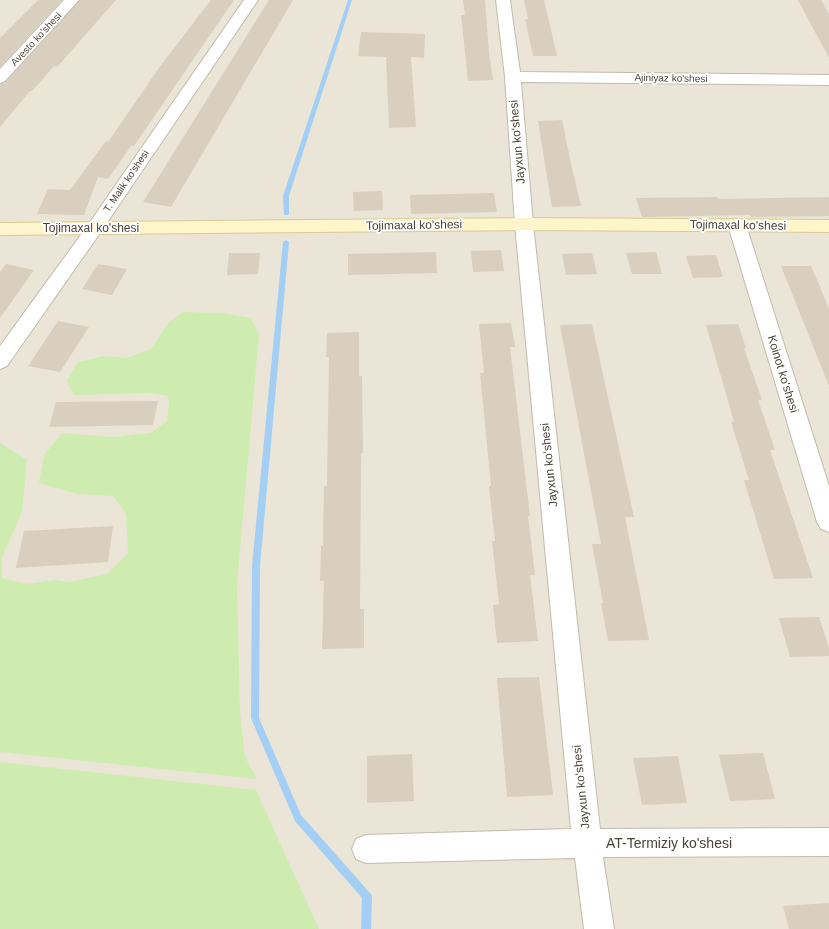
<svg xmlns="http://www.w3.org/2000/svg" width="829" height="929" viewBox="0 0 829 929" font-family="Helvetica,sans-serif">
	<style>
		.residential { fill: #eae5d7 }
		.green { fill: #ceecb0 }
		.lines { fill: none; stroke-linecap: round; stroke-linejoin: round }
		.stream { fill: #a3cff5; fill-rule: evenodd }
		.building { fill: #d8cfbe }
		.street-casing { stroke: #c2bbab; stroke-width: 2 }
		.secondary-casing { stroke: #d8ca97; stroke-width: 2 }
		.street { fill: #fff; fill-rule: evenodd }
		.secondary { fill: #fff5ca; fill-rule: evenodd }
		.labels { text-anchor: middle; dominant-baseline: central; stroke-width: 3.5; stroke-linejoin: round; paint-order: stroke }
		.far-street-label { font-size: 10px; fill: #4a4437; stroke: #fff }
		.street-label { font-size: 12px; fill: #4a4437; stroke: #fff }
		.near-street-label { font-size: 14px; fill: #4a4437; stroke: #fff }
	</style>
	<rect width="100%" height="100%" fill="#f6f3ea"/>
	<path class="residential" d="M0,0H829V929H0Z"/>
	<path class="green" d="M183,312L221,313L251,318L259,334L237,584L240,713L245,757L257,779L0,752V443L27,460L22,512L2,557V578L26,584L55,580L69,582L107,574L128,553L126,514L113,496L77,494L39,483L44,455L62,433L113,437L151,433L167,421L169,404L168,396L148,393L74,395L67,381L78,362L104,356L127,358L151,349L169,322Z
		M0,762L256,790L319,929H0Z"/>
	<g class="lines">
		<path class="stream" d="M348,0H352L289,196V214L288,215H284L283,196Z
			M286,240L289,242L260,566L259,718L301,815L370,893L372,896L371,929H361L362,898L295,821L251,718L252,566L283,242Z"/>
	</g>
	<path class="building" d="M38,0H62L0,67V38Z
		M80,0H116L57,67L54,66L32,91H30L0,127V84L6,82Z
		M211,0H234L134,146H131L108,179L98,177L84,215L37,214L48,189L70,190L106,141L108,142L161,65Z
		M269,0H293L171,207L143,202Z
		M463,0H485L489,53L493,80L468,81L461,15H465Z
		M524,0H544L557,56H533L525,19H528Z
		M798,0H821L829,14V58Z
		M361,32L425,34L424,58L411,57L416,127L389,128L386,57L358,56Z
		M562,120L572,168L581,206L552,207L538,121Z
		M382,191L383,210L354,211L353,192Z
		M494,193L497,212L411,214L410,195Z
		M717,197L718,199L829,197V216L751,217L750,215L642,217L636,198Z
		M501,250L504,271L473,272L471,251Z
		M436,252L437,273L348,275V254Z
		M656,252L662,274H632L626,253Z
		M229,253H260L258,274L227,275Z
		M592,253L597,274L566,275L562,254Z
		M716,255L723,277L693,278L686,256Z
		M6,264L34,270L0,318V272Z
		M98,264L127,269L112,295L82,289Z
		M781,266H811L820,287L829,309V386Z
		M58,321L89,327L60,372L28,366Z
		M511,323L515,347H510L530,516H528L535,575H530L538,641L497,643L493,605L499,604L492,541H495L489,486H491L480,373H484L479,324Z
		M592,324L634,517H625L649,640L608,641L601,603H603L592,544H601L560,325Z
		M738,324L746,348H744L762,400H758L775,450H770L813,578L774,579L744,480H749L731,422H734L706,325Z
		M359,332V376H362L363,453H361L360,609H364V648L322,649L324,581H320L321,546H323L324,486H327L329,357H326L327,333Z
		M158,401L153,425L49,427L56,402Z
		M113,526L108,562L16,568L24,531Z
		M819,617L829,648V656L790,657L779,618Z
		M539,677L553,795L507,797L497,678Z
		M763,753L775,799L730,801L719,755Z
		M412,754L414,801L367,803V756Z
		M678,756L687,803L642,805L633,758Z
		M829,903V929H789L783,906Z"/>
	<g class="lines">
		<g class="street-casing">
			<path id="street" d="M64,0H79L5,81L0,83V69Z
				M244,0H258L100,233L7,366L0,369V346L88,225Z
				M496,0H510L520,72L829,75V85L521,82L533,224L600,829L829,828V856L603,857L614,929H584L575,858L366,863L356,859L352,849L356,839L366,835L571,829L515,224L505,77Z
				M737,219L743,221L746,225L829,486V532L821,529L817,522L728,225L731,221Z"/>
		</g>
		<g class="secondary-casing">
			<path id="secondary" d="M524,218L829,220V232L524,230L0,235V223Z"/>
		</g>
		<use href="#street" class="street"/>
		<use href="#secondary" class="secondary"/>
	</g>
	<g class="labels">
		<g class="far-street-label">
			<text transform="translate(36 39) rotate(-47)">Avesto ko'shesi</text>
			<text transform="translate(671 78) rotate(1)">Ajiniyaz ko'shesi</text>
			<text transform="translate(126 181) rotate(-56)">T. Malik ko'shesi</text>
		</g>
		<g class="street-label">
			<text transform="translate(517 142) rotate(-95)">Jayxun ko'shesi</text>
			<text transform="translate(414 225) rotate(-1)">Tojimaxal ko'shesi</text>
			<text transform="translate(738 225) rotate(1)">Tojimaxal ko'shesi</text>
			<text x="91" y="228">Tojimaxal ko'shesi</text>
			<text transform="translate(783 374) rotate(73)">Koinot ko'shesi</text>
			<text transform="translate(549 465) rotate(-96)">Jayxun ko'shesi</text>
			<text transform="translate(581 787) rotate(-96)">Jayxun ko'shesi</text>
		</g>
		<g class="near-street-label">
			<text x="669" y="843">AT-Termiziy ko'shesi</text>
		</g>
	</g>
</svg>
